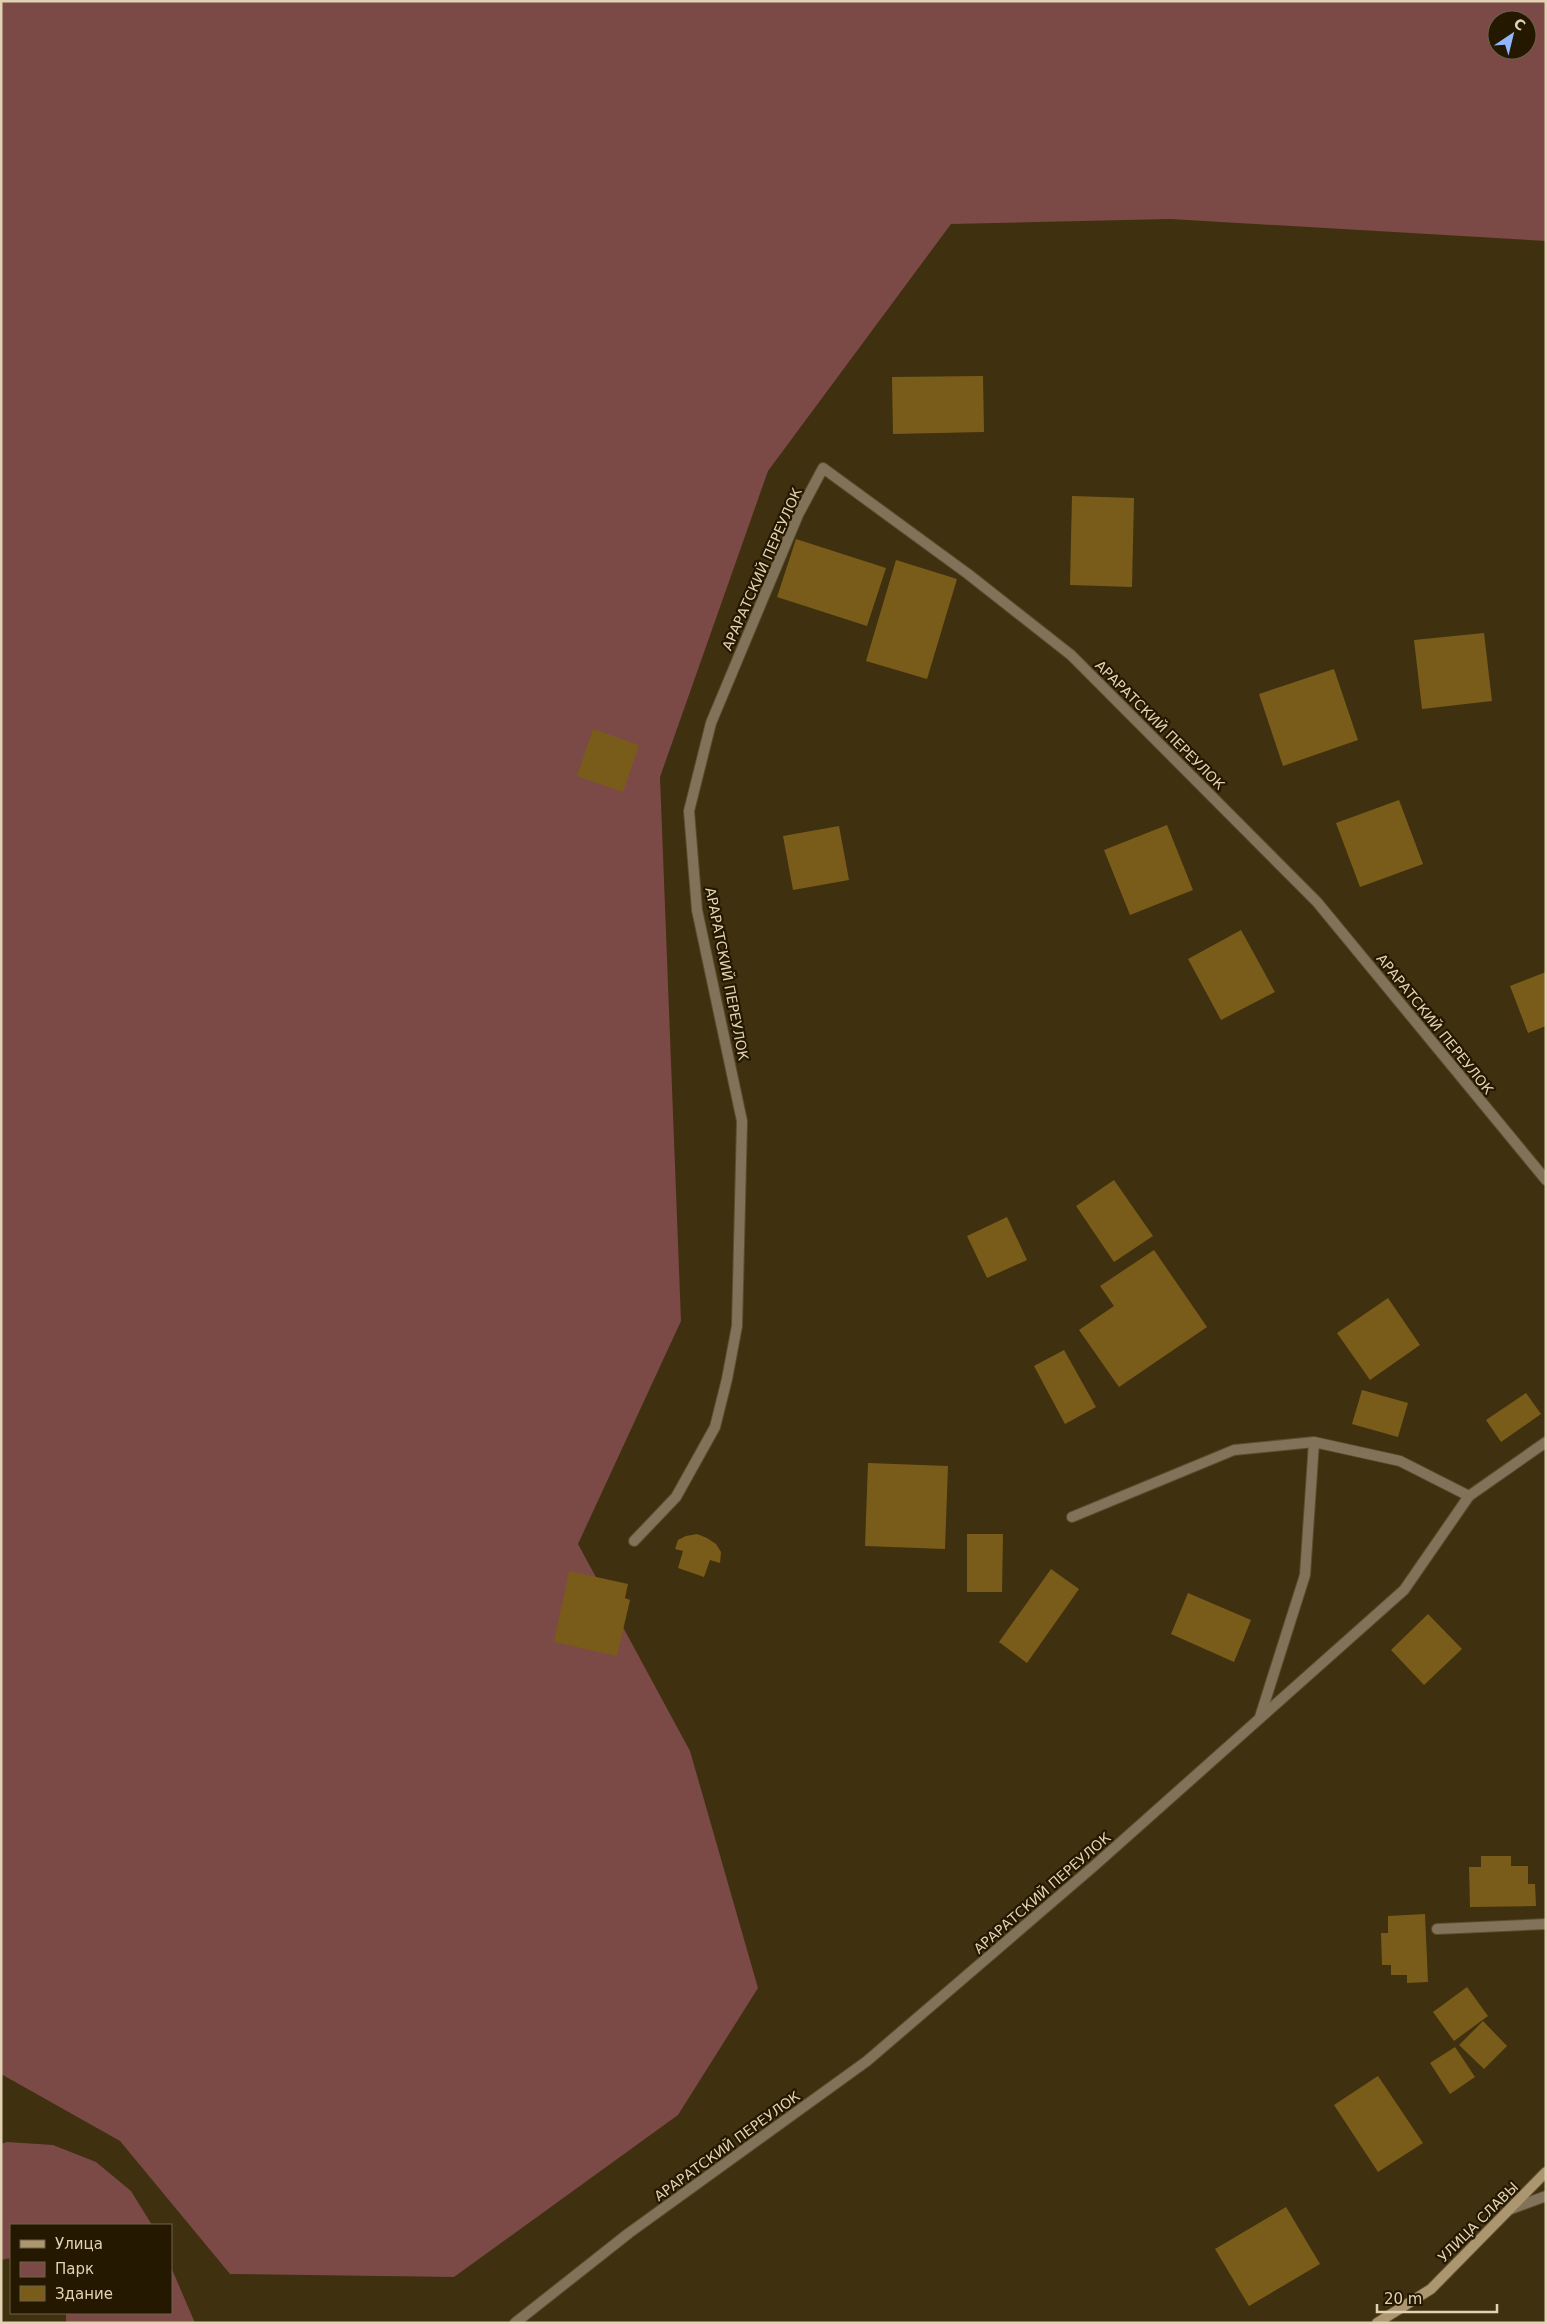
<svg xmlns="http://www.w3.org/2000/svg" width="1547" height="2324" viewBox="0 0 1547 2324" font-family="'DejaVu Sans',sans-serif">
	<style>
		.green { fill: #7b4946; fill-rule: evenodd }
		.building { fill: #7a5c1a }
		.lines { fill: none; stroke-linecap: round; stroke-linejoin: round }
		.lane-casing { stroke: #5c4d2d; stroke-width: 12 }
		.street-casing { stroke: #5c4d2d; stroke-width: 12 }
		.secondary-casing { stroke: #5c4d2d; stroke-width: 12 }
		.lane { stroke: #80735a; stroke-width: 10 }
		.street { stroke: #80735a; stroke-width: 10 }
		.secondary { stroke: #ab966f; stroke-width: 10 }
		.labels { text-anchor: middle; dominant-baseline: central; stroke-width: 4.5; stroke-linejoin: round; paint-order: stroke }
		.street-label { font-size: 14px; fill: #e2d2b4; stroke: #241801 }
	</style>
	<rect width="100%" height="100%" fill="#3f300f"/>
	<path class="green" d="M1,1H1546V241L1170,219L951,224L768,471L660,777L681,1321L578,1544L690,1751L758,1988L678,2115L454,2277L230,2274L120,2141L1,2074ZM1497,20H1527V50H1497Z
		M7,2142L53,2145L96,2162L131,2191L152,2225H11V2258L1,2260V2144Z
		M171,2267L195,2323H66V2313H171Z"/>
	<path class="building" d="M983,376L984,432L893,434L892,377Z
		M1072,496L1134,498L1132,587L1070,585Z
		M796,539L886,568L867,626L777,597Z
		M896,560L957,579L927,679L866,661Z
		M1484,633L1492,701L1422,709L1414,640Z
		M1334,669L1358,740L1283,766L1259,694Z
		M593,729L639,745L623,792L577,776Z
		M1399,800L1423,864L1360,887L1336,823Z
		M1167,825L1193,890L1130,915L1104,850Z
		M839,826L849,880L793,890L783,836Z
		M1241,930L1275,992L1221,1020L1188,959Z
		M1546,972V1026L1528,1033L1510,986Z
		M1114,1180L1153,1236L1114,1262L1076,1206Z
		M1007,1217L1027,1260L987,1278L967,1236Z
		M1154,1250L1207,1327L1119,1387L1079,1330L1114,1306L1100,1286Z
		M1388,1298L1420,1345L1370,1380L1337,1333Z
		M1064,1350L1096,1407L1065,1424L1034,1366Z
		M1362,1390L1408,1403L1398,1437L1352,1424Z
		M1526,1393L1541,1414L1501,1442L1486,1420Z
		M868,1463L948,1466L945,1549L865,1546Z
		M697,1534L707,1538L716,1544L721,1552L720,1563L710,1560L704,1577L678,1568L683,1551L675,1549L678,1540L686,1536Z
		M967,1534H1003L1002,1592H967Z
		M1051,1569L1079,1589L1027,1663L999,1642Z
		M569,1571L628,1584L625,1598L630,1600L617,1656L554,1642Z
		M1188,1593L1251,1620L1234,1662L1171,1634Z
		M1428,1614L1462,1649L1424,1685L1391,1650Z
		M1481,1856H1511V1866H1528V1884H1535L1536,1906L1470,1907L1469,1867H1481Z
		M1425,1914L1428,1982L1407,1983V1975H1391V1965H1382L1381,1933H1388V1916Z
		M1467,1987L1488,2016L1454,2041L1433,2012Z
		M1483,2021L1507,2046L1484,2069L1459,2045Z
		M1455,2047L1475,2077L1450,2094L1430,2063Z
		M1378,2076L1423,2143L1378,2172L1334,2105Z
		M1286,2207L1320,2264L1249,2306L1215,2249Z"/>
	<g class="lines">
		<g class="lane-casing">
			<path id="lane" d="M1072,1517L1234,1450L1314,1442L1400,1461L1469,1496
				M1260,1717L1305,1575L1314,1442
				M1437,1929L1546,1924
				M1511,2209L1546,2196"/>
		</g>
		<g class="street-casing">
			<path id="street" d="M634,1541L676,1497L715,1427L727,1379L737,1326L742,1121L697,910L689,811L711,723L798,515L823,468L968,574L1071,655L1317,902L1546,1180
				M515,2323L629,2233L867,2061L1094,1866L1404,1590L1469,1496L1546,1442"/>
		</g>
		<g class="secondary-casing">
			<path id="secondary" d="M1377,2323L1431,2289L1546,2172"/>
		</g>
		<use href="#lane" class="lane"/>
		<use href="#street" class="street"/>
		<use href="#secondary" class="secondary"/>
	</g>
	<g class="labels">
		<g class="street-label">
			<text transform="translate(762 569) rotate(-66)">АРАРАТСКИЙ ПЕРЕУЛОК</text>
			<text transform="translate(1160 725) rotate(45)">АРАРАТСКИЙ ПЕРЕУЛОК</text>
			<text transform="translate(727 974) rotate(79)">АРАРАТСКИЙ ПЕРЕУЛОК</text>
			<text transform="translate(1435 1024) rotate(51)">АРАРАТСКИЙ ПЕРЕУЛОК</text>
			<text transform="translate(1042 1893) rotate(-41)">АРАРАТСКИЙ ПЕРЕУЛОК</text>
			<text transform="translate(727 2146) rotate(-36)">АРАРАТСКИЙ ПЕРЕУЛОК</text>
			<text transform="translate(1478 2222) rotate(-45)">УЛИЦА СЛАВЫ</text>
		</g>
	</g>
	<rect width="1547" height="2324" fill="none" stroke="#e2d2b4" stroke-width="5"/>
	<rect x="10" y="2224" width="162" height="90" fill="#241801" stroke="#706249"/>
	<rect x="20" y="2240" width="25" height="8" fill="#ab966f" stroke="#706249"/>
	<text x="55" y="2249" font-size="15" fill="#e2d2b4">Улица</text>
	<rect x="20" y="2262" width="25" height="15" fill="#7b4946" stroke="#706249"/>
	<text x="55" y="2274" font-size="15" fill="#e2d2b4">Парк</text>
	<rect x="20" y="2286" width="25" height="15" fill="#7a5c1a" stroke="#706249"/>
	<text x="55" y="2299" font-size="15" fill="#e2d2b4">Здание</text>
	<g transform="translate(1512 35) rotate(35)"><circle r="24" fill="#241801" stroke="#706249"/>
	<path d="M0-4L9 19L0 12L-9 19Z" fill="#93b7fd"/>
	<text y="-8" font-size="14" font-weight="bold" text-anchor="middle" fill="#e2d2b4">С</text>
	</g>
	<path d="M1377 2304v8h120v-8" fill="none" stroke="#e2d2b4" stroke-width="2.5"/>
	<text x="1384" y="2304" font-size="15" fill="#e2d2b4" stroke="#241801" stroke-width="4" paint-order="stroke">20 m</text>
</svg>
